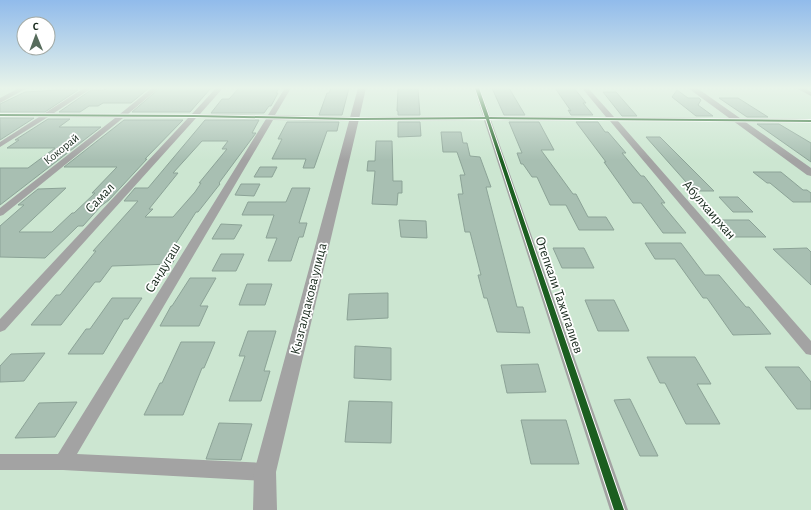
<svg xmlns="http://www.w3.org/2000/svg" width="811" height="510" viewBox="0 0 811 510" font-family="'Alegreya Sans',sans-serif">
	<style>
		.building { fill: #a8bfb2; stroke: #8ca397; fill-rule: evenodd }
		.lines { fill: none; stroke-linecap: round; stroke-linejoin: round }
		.minor { fill: #a3a3a3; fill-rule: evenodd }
		.tertiary { fill: #a3a3a3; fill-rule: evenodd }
		.cycleway-casing { stroke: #fff; stroke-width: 2 }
		.cycleway { fill: #1b5e20; fill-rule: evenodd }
		.labels { text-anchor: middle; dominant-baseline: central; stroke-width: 3.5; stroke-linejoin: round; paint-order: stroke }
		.far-street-label { font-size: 12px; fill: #182a1d; stroke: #fff }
		.street-label { font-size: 14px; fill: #182a1d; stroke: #fff }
	</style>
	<rect width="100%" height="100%" fill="#cce6d1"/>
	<path class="building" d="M107,88H149L131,103H103L98,106H89L80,112H59L91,90H104Z
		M160,88H211L190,112H132Z
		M239,88H279L276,93H278L271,106H269L264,113H211L222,99H229Z
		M331,88H349L342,115H319L327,93H329Z
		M492,88H509L525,115H504Z
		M555,88H574L586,103H583L593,115H571L568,110L571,111Z
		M398,89H418L420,115H398V111H397Z
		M59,90H78L45,112H0V104L25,92Z
		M677,90L688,98H699L701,100L698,105L713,116H696L672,97Z
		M603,92H616L637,116H622Z
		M719,98H738L768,117H747Z
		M0,118H34L0,140Z
		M48,119H70L59,127H101L0,205V168H28L55,148H7L19,140H15Z
		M124,120H183L145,159H147L109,200L101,206L83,226H78L45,258L0,257V226L24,205H18L38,189L66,188L19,232H52L72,213H74L95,193H92L117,167H64Z
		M205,120H259L252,133H256L253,137L219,183L220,184L198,212H196L171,251L180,250L172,264L112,266L100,282H95L61,325H31L56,295H60L96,251H93L138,201H124L135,188H148ZM202,141H228L222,149H227L199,183H201L195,192L173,217H145L153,209H149L178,173H173Z
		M287,122H339L337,131H327L314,168H303L306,159H272L282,139H278Z
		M398,122H420L421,136L398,137Z
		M509,122H539L554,150H541L573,194H576L588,217H606L614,230H579L566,205H550L537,177H532L523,164H521L517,153H522Z
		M576,122H598L605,132H608L626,153H622L641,176H644L665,203H661L686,233H663L641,203H633L604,162H606Z
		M757,124H779L811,143V162Z
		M441,132H461L463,143H467L470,156L480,157L491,187H486L517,307H523L530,333L497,332L487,298H484L478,275H481L470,232H465L458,194H463L460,175H465L457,152H443Z
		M646,137H660L714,191H694Z
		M376,141H392L393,181H402V193H398L397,205L372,204L375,171H367L368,161H375Z
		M260,167H277L272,177H254Z
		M753,172H781L803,190H807L811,193V202H793L770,183H767Z
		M241,184H260L254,196L235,195Z
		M292,188H310L299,223H307L303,237H299L291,261H268L277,238H266L274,215H242L248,202H286Z
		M719,197H738L753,212H733Z
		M399,220L426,221L427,238L401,237Z
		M719,220H749L766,237H735Z
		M221,224L242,225L234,239H212Z
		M645,243H681L705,275H719L746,307H749L771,334L733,335L707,298H703L675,259H655Z
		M553,248H584L594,268H562Z
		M807,248L811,252V285L773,249Z
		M221,254H244L236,271H212Z
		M190,278H216L200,306H208L199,326H160L171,306H172Z
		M247,284H272L265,305H239Z
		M388,293V318L347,320L349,294Z
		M112,298H142L128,319H124L103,354H68L86,329H90Z
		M585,300H614L629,331H598Z
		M248,331H276L264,371H270L261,401H229L245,356H239Z
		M181,342H215L204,368H202L183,415H144L160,383H162Z
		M355,346L391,348V380L354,378Z
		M45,353L24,381L0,382V366L11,354Z
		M647,357H695L711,384H697L720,424H686L665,383H660Z
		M538,364L546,392L507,393L501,365Z
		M765,367H799L811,382V409H797Z
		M630,399L658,456H640L614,400Z
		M349,401L392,402L391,443L345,442Z
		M77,402L55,437L15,438L39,403Z
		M521,420H566L579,464H531Z
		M219,423L252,424L241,460L206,459Z"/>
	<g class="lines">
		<path class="minor" d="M19,88H27L0,103V98Z
			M84,88H92L54,113L120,114L152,88H159L128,114H192L216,88H223L200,114L268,115L285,88H291L275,115L355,117L483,116L474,88H480L490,116L606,117L582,88H588L614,117L811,119V123L618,121L811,341V355L806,354L610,121L491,120L628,510H610L484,120L355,121L273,120L77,454L265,463L271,466L274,472L271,478L265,481L63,470H0V454H58L266,119L196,118L5,330L0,332V319L188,118H123L3,215L0,216V208L115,118L48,117L0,147V142L39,117H0V113H45Z
			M796,88H804L811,92V96Z"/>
		<path class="tertiary" d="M358,88H366L359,119L276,472L277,510H253L254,472Z
			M688,88H697L811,168V176L807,175Z"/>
		<g class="cycleway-casing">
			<path id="cycleway" d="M475,88H479L489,117L811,120V122L489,119L624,510H614L486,119L355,120L194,117L0,116V114L194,115L355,118L485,117Z"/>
		</g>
		<use href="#cycleway" class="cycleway"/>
	</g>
	<linearGradient id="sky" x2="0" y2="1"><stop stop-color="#91bbeb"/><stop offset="0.55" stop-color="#e8f4ea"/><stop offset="1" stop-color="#e8f4ea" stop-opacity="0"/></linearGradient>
	<rect width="811" height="160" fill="url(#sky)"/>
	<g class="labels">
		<g class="far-street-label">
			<text transform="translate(61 149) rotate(-39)">Кокорай</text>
		</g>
		<g class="street-label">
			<text transform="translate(100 198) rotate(-47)">Самал</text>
			<text transform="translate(709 210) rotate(49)">Абулхаирхан</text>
			<text transform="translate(163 268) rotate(-59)">Сандугаш</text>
			<text transform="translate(559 295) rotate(71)">Отепкали Тажигалиев</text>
			<text transform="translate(309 299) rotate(-76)">Кызгалдакова улица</text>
		</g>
	</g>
	<g transform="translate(36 36) rotate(359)"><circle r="19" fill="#ffffff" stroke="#a3aaa5"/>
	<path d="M0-3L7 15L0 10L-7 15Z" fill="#576c5c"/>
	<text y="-6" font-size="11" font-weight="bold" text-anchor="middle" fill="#182a1d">С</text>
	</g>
</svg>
